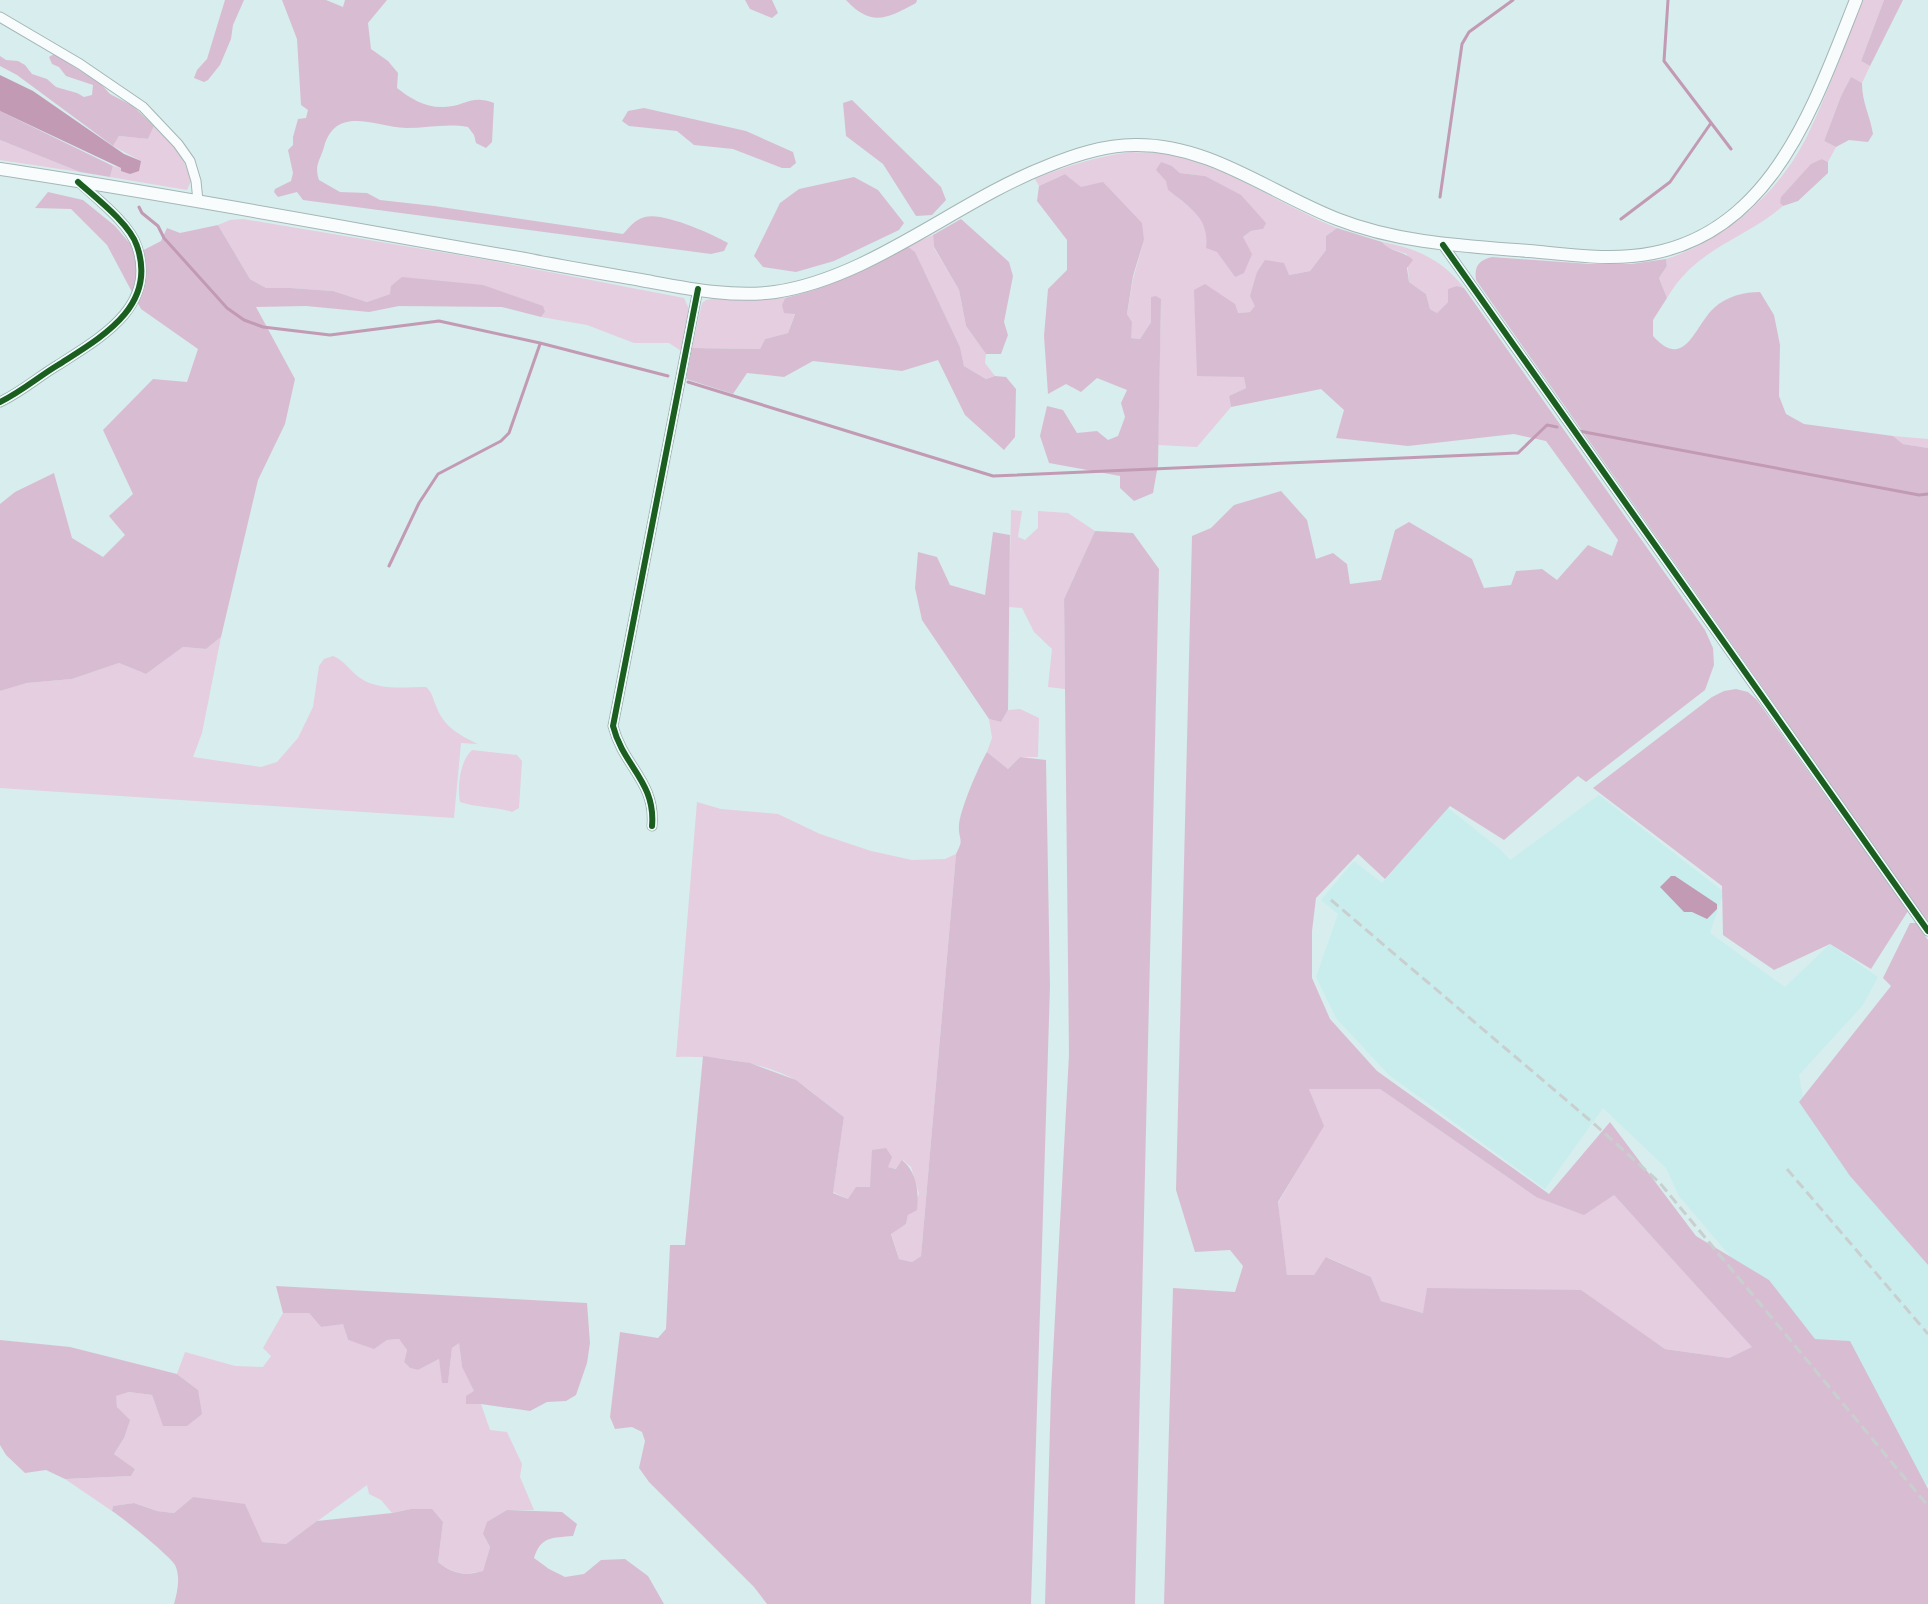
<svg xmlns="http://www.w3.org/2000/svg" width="1928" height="1604" viewBox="0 0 1928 1604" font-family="'Work Sans',sans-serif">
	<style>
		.built { fill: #c9eded }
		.green { fill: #e5cee0; fill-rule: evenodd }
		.forest { fill: #d8bdd2; fill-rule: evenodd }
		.water { fill: #c29ab4 }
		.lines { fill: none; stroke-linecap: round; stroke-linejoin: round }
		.stream { stroke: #c29ab4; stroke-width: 3 }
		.street-casing { stroke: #a5b6b6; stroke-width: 11 }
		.secondary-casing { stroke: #a5b6b6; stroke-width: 14 }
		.street { stroke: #f9fcfc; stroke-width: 9 }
		.secondary { stroke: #f9fcfc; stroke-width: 12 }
		.rail { stroke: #c9cfcf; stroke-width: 3; stroke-dasharray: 10 5; stroke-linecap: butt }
		.cycleway-casing { stroke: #eefefe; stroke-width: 9 }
		.cycleway { stroke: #1b5e20; stroke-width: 6 }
	</style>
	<rect width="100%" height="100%" fill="#d8eded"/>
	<path class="built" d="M1599,795L1724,892L1710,933L1785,987L1830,944L1878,977L1863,1005L1799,1075L1803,1098L1928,1208V1484L1925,1486L1679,1196L1666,1168L1603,1108L1545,1189L1389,1075L1336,1018L1316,977L1338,914L1321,900L1354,861L1382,883L1448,808L1501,850L1510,860Z"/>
	<path class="green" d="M1862,0H1884L1861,61L1870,66L1862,83L1851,78L1841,96L1824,141L1836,147L1828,162L1822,159L1780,203L1783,206C1742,241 1697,247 1667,298L1659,278L1667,266L1666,259C1726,240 1781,191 1808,134C1829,91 1845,44 1862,0Z
		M154,126C172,143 185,157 191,181L187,190L110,177L113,166L121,168L141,161L113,146L119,136L148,139Z
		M0,140L80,172L0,160Z
		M1130,152C1140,153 1151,152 1161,153C1225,164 1278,204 1337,228L1326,236V250L1310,271L1289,275L1250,312L1238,313L1246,388L1229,396L1231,407L1197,447L1158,445L1161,299L1151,297V322L1140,339L1130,338L1132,322L1127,314L1133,279L1144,240L1065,174L1039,186L1035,179C1066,166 1096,157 1130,152ZM1172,166L1180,173L1205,176L1263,229L1251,231L1243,237L1235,277L1217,251L1197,213L1168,190L1167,181Z
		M243,219L488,260L684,298L689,309L681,351L669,343H634L587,325L541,317L545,312L390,294L367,302L333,291L291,288H266L250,279L218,225L230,220Z
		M933,235L934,248L959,290L966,326L986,354L985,363L995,376L986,379L964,366L960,347L915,253L907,246Z
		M1382,242C1416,248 1443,260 1464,288L1457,286L1448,302L1437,313L1430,309L1426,294L1409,282L1407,254L1388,248Z
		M717,298L736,300L785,298L782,305L795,313L788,333L765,339L760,349L692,348L702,303L706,300Z
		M1893,436L1928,439V448L1903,444Z
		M1011,510L1022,511L1018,537L1025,540L1038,528V511L1068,513L1095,531L1064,599L1065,689L1048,687L1052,649L1034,632L1022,608L1009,607Z
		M221,637L202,733L193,757L261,767L277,762L298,738L313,707L319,666L324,659L333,656C345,661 350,671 360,678C379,691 405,687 426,687C433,693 433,700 437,708C444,727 461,736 478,744L461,743L454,818L0,788V691L27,683L72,679L119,663L146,674L183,647L206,649Z
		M1020,709L1039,718L1038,757H1020L1008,769L987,752L992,738L989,719L1001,722L1008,710Z
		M472,750L517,755L522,761L519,808L512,812C494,806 477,808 460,802C457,786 460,761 472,750Z
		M697,802L721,809L778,814L820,834L871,851L912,860L945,859L956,854L921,1256L912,1262L899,1259L891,1233L906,1224L908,1215L919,1194L911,1167L903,1160L897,1169L888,1167L870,1187L848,1199L833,1192L844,1117C828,1105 813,1092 797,1081C766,1062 712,1055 676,1057Z
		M1309,1089H1380L1536,1197L1614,1195L1753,1347L1729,1358L1665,1349L1580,1290L1423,1313L1381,1301L1371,1277L1327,1257L1314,1275L1287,1276L1278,1203L1323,1126Z
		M283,1313H309L321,1327L343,1323L348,1340L374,1348L387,1340L399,1339L407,1350L404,1362L410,1368L418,1370L439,1359L443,1383L448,1382L452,1348L459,1342L462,1367L481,1404L490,1430L507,1432L522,1464L520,1477L534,1510H507L483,1534L490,1547L483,1571C464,1575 453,1574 438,1562L443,1522L411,1509L392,1513L381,1500L369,1494L367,1485L286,1544L262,1542L193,1497L174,1513L157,1511L134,1503L113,1506L112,1511L65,1479L131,1476L135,1469L114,1454L124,1438L115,1396L129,1392L152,1395L163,1425L198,1390L177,1374L185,1352L235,1366L263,1367L271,1356L263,1348Z"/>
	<path class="forest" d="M225,0H244L233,25L231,39L220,65L208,80L204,82L194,78L197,70L207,59Z
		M282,0H326L343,7L345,0H387L368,23L371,49L388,61L398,73L397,88C411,99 426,108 444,107C464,107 471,94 494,103L492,142L486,148L476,143L474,135L468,127C447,123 427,128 406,128C375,127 336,104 324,147C320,161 314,165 319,180L340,192L367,193L380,200L434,206L623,234C630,227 634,220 645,217C663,212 710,233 728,243L724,251L711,254L303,200L297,192L278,197L274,192L275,189L291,181L293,173L288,150L293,145V137L298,119L306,118L308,110L301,105L297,39Z
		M745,0H772L778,13L772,18L750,9Z
		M846,0H917L916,3C887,19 871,27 846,0Z
		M1884,0H1903L1870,66L1861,61Z
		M54,54L101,84L110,94L133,106L154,126L148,139L119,136L113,146L17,75L0,66V56L6,60L18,61L25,65L32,74L47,79L56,87L77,93L84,97L92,95L93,85L66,76L59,67L52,64L49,57Z
		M1851,77L1862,83C1862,103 1870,115 1873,134L1868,142L1849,140L1836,147L1824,141L1841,96Z
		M852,100L941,187L946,200L932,215L916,216L883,164L846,136L843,103Z
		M644,108L746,131L793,152L796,163L790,168H782L733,149L694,145L677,131L629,126L622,121L628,111Z
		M0,111L113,166L110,177L80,172L0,140Z
		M1822,159L1828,162V173L1798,201L1783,206L1780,203L1781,197L1811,164Z
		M1161,162L1172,166L1180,173L1205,176L1241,195L1266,223L1263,229L1251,231L1243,237L1252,254L1244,273L1235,277L1217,252L1206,248C1210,218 1189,207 1168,190L1166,181L1156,170Z
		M1065,174L1081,187L1103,182L1142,223L1144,240L1133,276L1127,314L1132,322L1131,338L1140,339L1151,322V297L1156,296L1161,299L1158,465L1153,493L1134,501L1120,488V476L1049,463L1040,436L1047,406L1063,410L1077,433L1097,431L1108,440L1118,436L1125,417L1121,403L1127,390L1097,378L1081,392L1066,384L1048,394L1044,336L1048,289L1067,270V240L1037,201L1039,186Z
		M854,177L878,190L904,223L899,230L834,261L796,272L763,267L754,256L780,203L799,189Z
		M48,192L83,200L115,226L138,253L161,241L167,228L180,233L218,225L250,279L266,288H291L333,291L367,302L390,294L391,286L402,277L483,285L543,306L545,312L541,317L502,307L399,306L369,312L306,306L256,307L295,379L285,424L258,480L221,637L206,649L183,647L146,674L119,663L72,679L27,683L0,691V504L15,492L54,473L72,538L103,557L125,535L109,516L133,494L103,430L153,379L187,382L198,349L141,309L107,245L71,209L35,208Z
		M961,219L1009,262L1013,276L1004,322L1008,335L1001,354H986L966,326L959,290L934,247L933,235Z
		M1337,228L1382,242C1390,252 1404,251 1413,260L1407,268L1409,282L1426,294L1430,309L1437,313L1448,302V289L1457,286L1464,288L1705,630L1713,648L1714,665L1705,690L1586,782L1578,776L1504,840L1450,806L1385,879L1358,854L1316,898L1312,931V978L1330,1019L1377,1071L1549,1194L1610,1122L1696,1236L1769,1280L1815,1339L1850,1341L1928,1489V1604H1164L1173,1288L1235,1292L1243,1266L1230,1250L1195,1252L1176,1190L1192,536L1211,528L1234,505L1281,491L1307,520L1316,559L1333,553L1347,564L1350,584L1381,580L1395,530L1409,522L1472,559L1484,588L1511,585L1516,571L1542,569L1557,580L1588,545L1612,556L1618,540L1546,441L1514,434L1408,446L1336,438L1344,410L1321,389L1231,407L1229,396L1246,388L1244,377L1197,376L1194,290L1205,284L1235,304L1238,313L1250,312L1255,306L1250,296L1257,272L1265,260L1284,263L1289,275L1310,271L1326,250V236ZM1309,1089H1380L1536,1197L1584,1215L1614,1195L1752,1347L1729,1358L1665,1349L1581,1290L1427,1288L1423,1313L1381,1301L1371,1277L1326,1257L1314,1275H1287L1278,1202L1324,1126Z
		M907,246L915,252L960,347L964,366L986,379L995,376L1006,377L1016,389L1015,437L1004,450L965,415L938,360L902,371L813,361L784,377L747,373L733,394L686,379L692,348L760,349L765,339L788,333L795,314L784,313L782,305L785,298C829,288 868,269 907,246Z
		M1492,257L1590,264H1631L1666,259L1667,266L1659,278L1667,298L1653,320V336C1685,372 1695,325 1714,308C1727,296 1744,292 1760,292L1774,315L1780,345L1779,396L1786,414L1804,424L1893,436L1903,444L1928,448V923L1476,280C1474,266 1479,260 1492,257Z
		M1095,531L1133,533L1159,569L1135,1604H1045L1051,1392L1069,1054L1064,599Z
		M993,532L1010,535L1008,710L1001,722L989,719L922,620L915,588L918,552L937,557L950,585L985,595Z
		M1736,689L1748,692L1757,700L1908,911L1871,969L1830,944L1774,970L1723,935L1722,886L1593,788L1712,697L1724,691Z
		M987,752L1008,769L1020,757L1046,760L1050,986L1031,1604H767L754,1587L649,1482L639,1468L645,1441L642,1432L632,1427L615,1429L610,1417L620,1332L658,1338L666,1329L670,1245H685L703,1056L750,1063L796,1080L844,1117L833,1193L848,1199L856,1187H870L872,1150L886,1148L892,1157L888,1167L896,1169L902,1160C917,1172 919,1192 917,1210L908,1215L906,1224L891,1234L899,1259L912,1262L921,1256L956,854C965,837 958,841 959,825C960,810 979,765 987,752Z
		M1910,923H1916L1928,940V1265L1850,1176L1799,1102L1891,986L1883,978Z
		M276,1286L587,1303L590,1343L587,1363L576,1395L566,1401L547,1402L530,1411L481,1404H466V1396L474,1391L462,1367L459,1343L452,1348L448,1383H442L439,1359L418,1370L410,1368L404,1362L407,1350L399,1339L387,1340L374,1349L348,1340L343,1324L321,1327L309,1313H283Z
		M0,1340L70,1347L177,1374L198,1390L202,1414L187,1426H163L152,1395L129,1392L116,1396L117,1407L130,1420L124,1438L114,1454L135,1469L131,1476L65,1479L46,1470L25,1473L6,1455L0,1445Z
		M193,1497L245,1504L262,1542L286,1544L317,1521L392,1513L411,1509H432L443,1522L438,1562C453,1574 464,1576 483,1571L490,1547L483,1534L487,1522L507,1510L562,1512L577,1524L573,1536C552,1538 541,1536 534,1558L549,1569L565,1577L584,1574L601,1560L625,1559L648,1576L664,1604H174C177,1593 181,1577 175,1565C169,1555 123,1518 112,1511L113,1506L134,1503L157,1511L174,1513Z"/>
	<path class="water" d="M0,75L33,91L124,154L141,161L139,171L130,174L121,171V168L0,111Z
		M1671,876H1675L1717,904V909L1707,919L1692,912H1684L1660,887Z"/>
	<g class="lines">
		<path class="stream" d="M1668,0L1664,61L1731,149
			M1440,197L1462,44L1469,32L1513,0
			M139,207L142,213L158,226L164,238L227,308L244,320L263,327L330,335L439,321L540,343L668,376
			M1621,219L1670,182L1711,123
			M688,382L993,476L1518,453L1547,425L1557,427
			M1579,431L1919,495L1928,494
			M389,566L419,503L438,474L501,441L509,433L540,344"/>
		<g class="street-casing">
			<path id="street" d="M0,17L80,64L143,107L178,144L190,161L196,181L198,201
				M1443,245L1928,931
				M0,402C21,392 38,377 58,365C100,338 157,307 137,247C130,224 96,198 79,182
				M652,826C656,782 623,766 613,726L698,289"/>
		</g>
		<g class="secondary-casing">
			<path id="secondary" d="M0,169C174,195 346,228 519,258C560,266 601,273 641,280C685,288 731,298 775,292C870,278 956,202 1045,167C1074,155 1104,145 1135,145C1210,144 1270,193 1337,219C1398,243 1464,246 1529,251C1563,254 1598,259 1632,256C1769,244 1813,108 1856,0"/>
		</g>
		<use href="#street" class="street"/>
		<use href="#secondary" class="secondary"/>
		<path class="rail" d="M1331,900L1592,1122L1659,1182L1928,1506
			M1787,1169L1928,1334"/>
		<g class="cycleway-casing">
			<path id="cycleway" d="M1443,245L1928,931
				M0,402C21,392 38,377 58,365C100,338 158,307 137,246C130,224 96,198 78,182
				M652,826C656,782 623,766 613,726L698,289"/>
		</g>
		<use href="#cycleway" class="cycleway"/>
	</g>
</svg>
